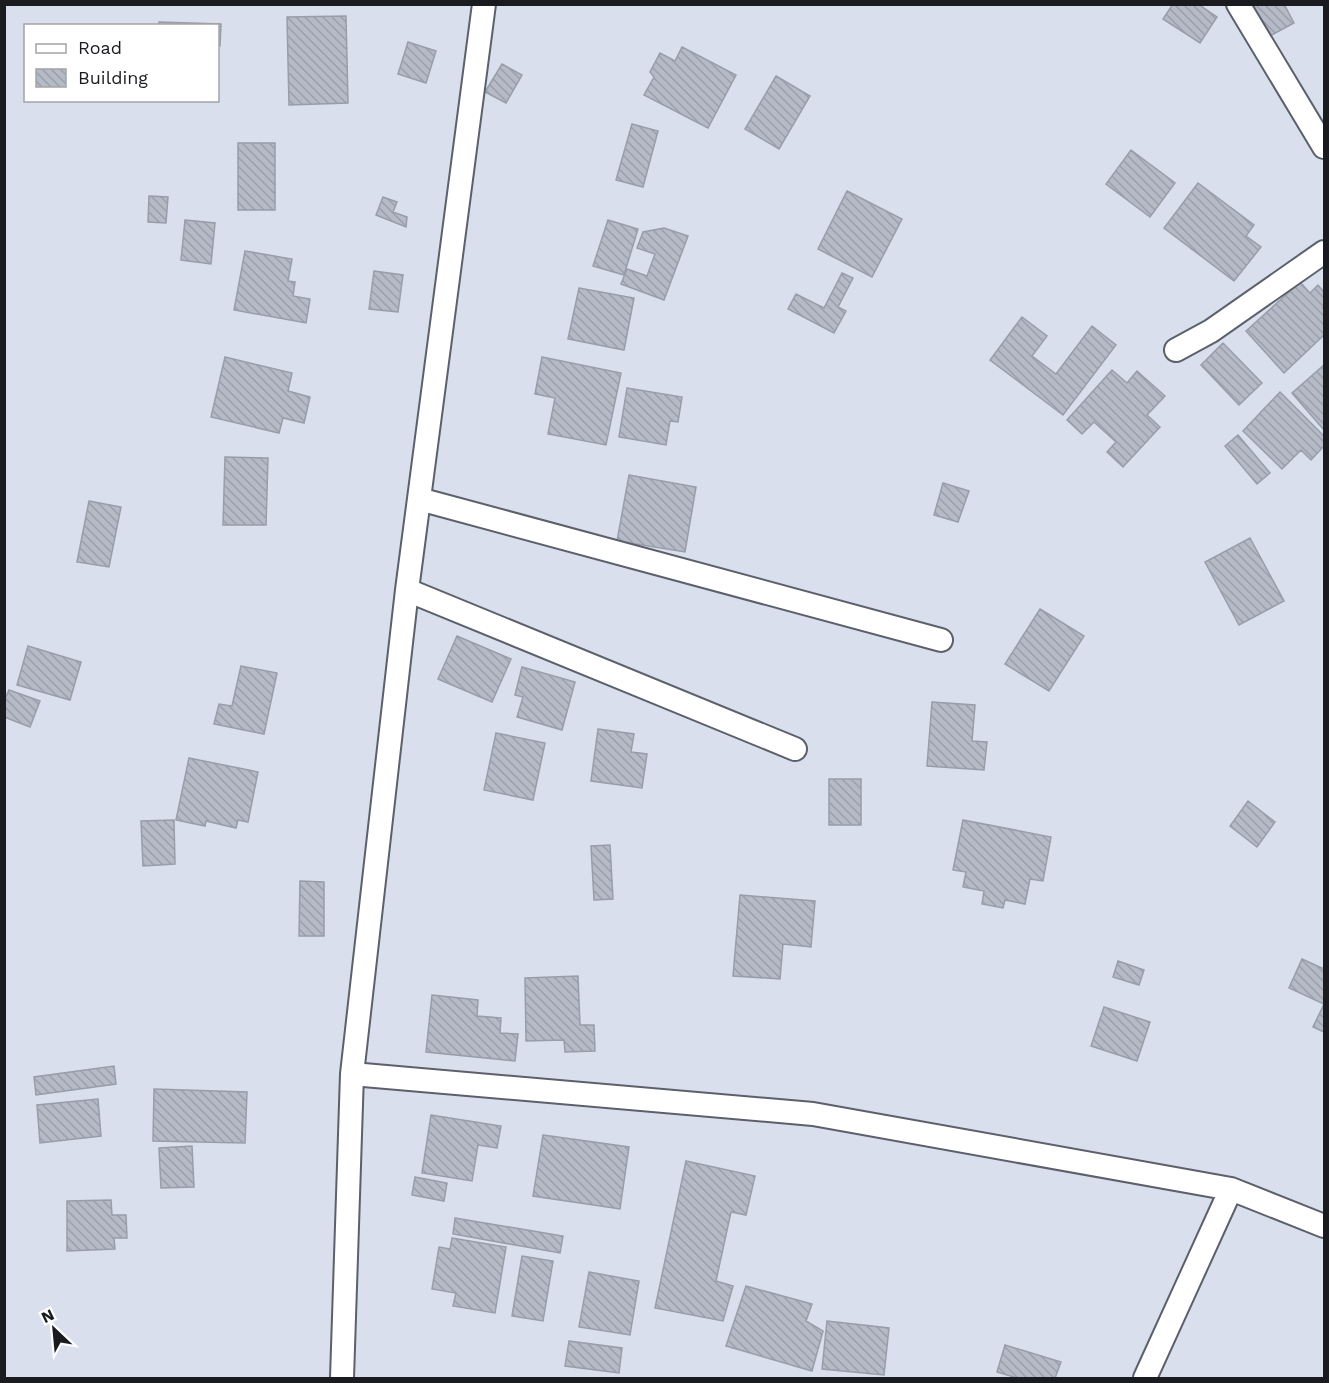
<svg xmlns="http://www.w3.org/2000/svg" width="1329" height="1383" viewBox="0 0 1329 1383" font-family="'Work Sans',sans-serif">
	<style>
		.building { fill: url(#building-back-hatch); stroke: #989daa; stroke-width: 1.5 }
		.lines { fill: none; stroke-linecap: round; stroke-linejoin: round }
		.minor-casing { stroke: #5b606b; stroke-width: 26 }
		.minor { stroke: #fff; stroke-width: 22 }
	</style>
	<defs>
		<pattern id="building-back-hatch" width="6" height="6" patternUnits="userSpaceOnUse" patternTransform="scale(1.5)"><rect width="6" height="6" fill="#b5bac7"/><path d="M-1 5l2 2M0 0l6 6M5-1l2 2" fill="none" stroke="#9b9faa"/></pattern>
	</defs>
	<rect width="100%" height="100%" fill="#d9dfec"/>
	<path class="building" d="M1173,4H1198L1217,17L1200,43L1163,19Z
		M1251,4H1284L1294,23L1266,38Z
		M346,16L348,103L289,105L287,17Z
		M159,22L221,24L220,46H218V26H159Z
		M408,42L436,51L426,83L398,74Z
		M682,47L736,75L708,128L644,95L654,77L650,72L660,53L675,61Z
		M502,64L522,75L506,103L485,92Z
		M776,76L810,96L779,149L745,129Z
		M632,124L658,131L643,187L616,180Z
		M238,143H275V210H238Z
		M1131,150L1175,183L1150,217L1106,184Z
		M1198,183L1254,225L1246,236L1261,247L1234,281L1164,228Z
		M847,191L902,219L872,277L818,249Z
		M149,196L168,197L166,223L148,222Z
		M383,197L397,202L393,212L407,217L406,227L376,215Z
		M185,220L215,223L211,264L181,260Z
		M608,220L638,229L624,275L593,266Z
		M664,228L688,236L664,300L621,284L627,269L647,276L655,254L637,248L643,232Z
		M245,251L292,259L288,281L295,282L293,296L310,299L306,323L234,310Z
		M374,271L403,275L398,312L369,309Z
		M842,273L853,278L838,307L846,311L834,333L788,309L796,294L824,308Z
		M1300,282L1310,293L1318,285L1324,292V307L1323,308L1324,310V335L1284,373L1246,331Z
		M579,288L634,298L624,350L568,339Z
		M1022,317L1047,336L1032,356L1056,374L1092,326L1116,345L1063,415L990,360Z
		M1223,343L1262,383L1239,405L1201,365Z
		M225,357L292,373L288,391L310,397L304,423L283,418L279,433L211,417Z
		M542,357L621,373L606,445L548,434L555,398L535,394Z
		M1324,365V430L1292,393Z
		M1112,370L1127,383L1137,371L1165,396L1147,415L1160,427L1123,467L1107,452L1116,442L1094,422L1082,434L1067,420Z
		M627,388L682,397L678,422L670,421L666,445L619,437Z
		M1280,392L1324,436V446L1311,460L1301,450L1282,469L1243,431Z
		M1238,435L1270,473L1257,484L1225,446Z
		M225,457L268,458L266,525H223Z
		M629,475L696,487L685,552L617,541Z
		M943,483L969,491L958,522L934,515Z
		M89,501L121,507L109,567L77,562Z
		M1250,538L1284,601L1239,625L1205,562Z
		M1040,609L1084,636L1049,691L1005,664Z
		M457,636L511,659L492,702L438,679Z
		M28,646L81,662L70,700L17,685Z
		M241,666L277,673L264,734L214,724L219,704L232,706Z
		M522,667L575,682L562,730L517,717L523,697L515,695Z
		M9,690L40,701L30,727L4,717V701Z
		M932,702L975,705L972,741L987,742L984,770L927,766Z
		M598,729L634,734L631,752L647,754L642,788L591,781Z
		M496,733L545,743L533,800L484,790Z
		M189,758L258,772L248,822L238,820L236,828L206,821L205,826L176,820Z
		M829,779H861V825H829Z
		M1248,801L1275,822L1257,847L1230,826Z
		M174,820L175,864L143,866L141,821Z
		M963,820L1051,837L1043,881L1030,879L1025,904L1005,900L1003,908L982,904L984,891L963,887L966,872L953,870Z
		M610,845L613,899L594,900L591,846Z
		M300,881L324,882V936H299Z
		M740,895L815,901L811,947L783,944L780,979L733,976Z
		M1302,959L1324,969V1032L1313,1027L1324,1004L1289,988Z
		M1118,961L1144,970L1139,985L1113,977Z
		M578,976L580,1025H594L595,1051L565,1052L564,1040L526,1041L525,978Z
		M432,995L478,1000L477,1016L501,1018L500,1033L518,1034L515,1061L426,1052Z
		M1104,1007L1150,1022L1137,1061L1091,1046Z
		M114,1066L116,1084L36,1095L34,1077Z
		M154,1089L247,1092L245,1143L153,1141Z
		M98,1099L101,1136L40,1143L37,1105Z
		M431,1115L501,1126L497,1148L478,1145L472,1181L422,1173Z
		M543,1135L629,1147L620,1209L533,1196Z
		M192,1146L194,1187L161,1188L159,1148Z
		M686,1161L755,1176L746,1215L731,1212L716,1281L733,1286L723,1321L655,1308Z
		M415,1177L447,1183L444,1201L412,1195Z
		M111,1200L112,1215H126L127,1238H114L115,1249L67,1251V1201Z
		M455,1218L563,1236L560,1253L453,1234Z
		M452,1238L506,1247L495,1313L453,1306L456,1293L432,1289L439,1247L450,1249Z
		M522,1256L553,1261L543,1321L512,1316Z
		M589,1272L639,1281L630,1335L579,1327Z
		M746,1286L812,1304L806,1321L823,1331L812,1371L726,1346Z
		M827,1321L889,1328L884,1375L822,1369Z
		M569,1341L622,1348L619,1373L565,1366Z
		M1005,1345L1061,1362L1055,1378H1017L997,1372Z"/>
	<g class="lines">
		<g class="minor-casing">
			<path id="minor" d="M1238,4L1324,147
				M1176,350L1211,331L1324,252
				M419,499L941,640
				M407,590L795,749
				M352,1074L813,1114L1231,1189L1324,1226
				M342,1378L352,1074L407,590L484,4
				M1145,1378L1231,1189"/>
		</g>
		<use href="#minor" class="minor"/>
	</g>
	<rect width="1329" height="1383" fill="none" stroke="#191b1f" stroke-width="12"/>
	<rect x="24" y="24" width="195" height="78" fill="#ffffff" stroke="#a3a4a5" stroke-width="1.5"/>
	<rect x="36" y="44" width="30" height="9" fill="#ffffff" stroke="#a3a4a5" stroke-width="1.5"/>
	<text x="78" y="54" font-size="18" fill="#191b1f">Road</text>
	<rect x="36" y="69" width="30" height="18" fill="url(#building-back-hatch)" stroke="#a3a4a5" stroke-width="1.5"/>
	<text x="78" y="84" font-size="18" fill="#191b1f">Building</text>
	<g transform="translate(54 1329) rotate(334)" stroke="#ffffff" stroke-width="4.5" paint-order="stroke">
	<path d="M0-4.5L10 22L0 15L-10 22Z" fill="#191b1f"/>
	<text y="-9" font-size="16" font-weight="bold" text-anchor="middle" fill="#191b1f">N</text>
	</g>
</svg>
